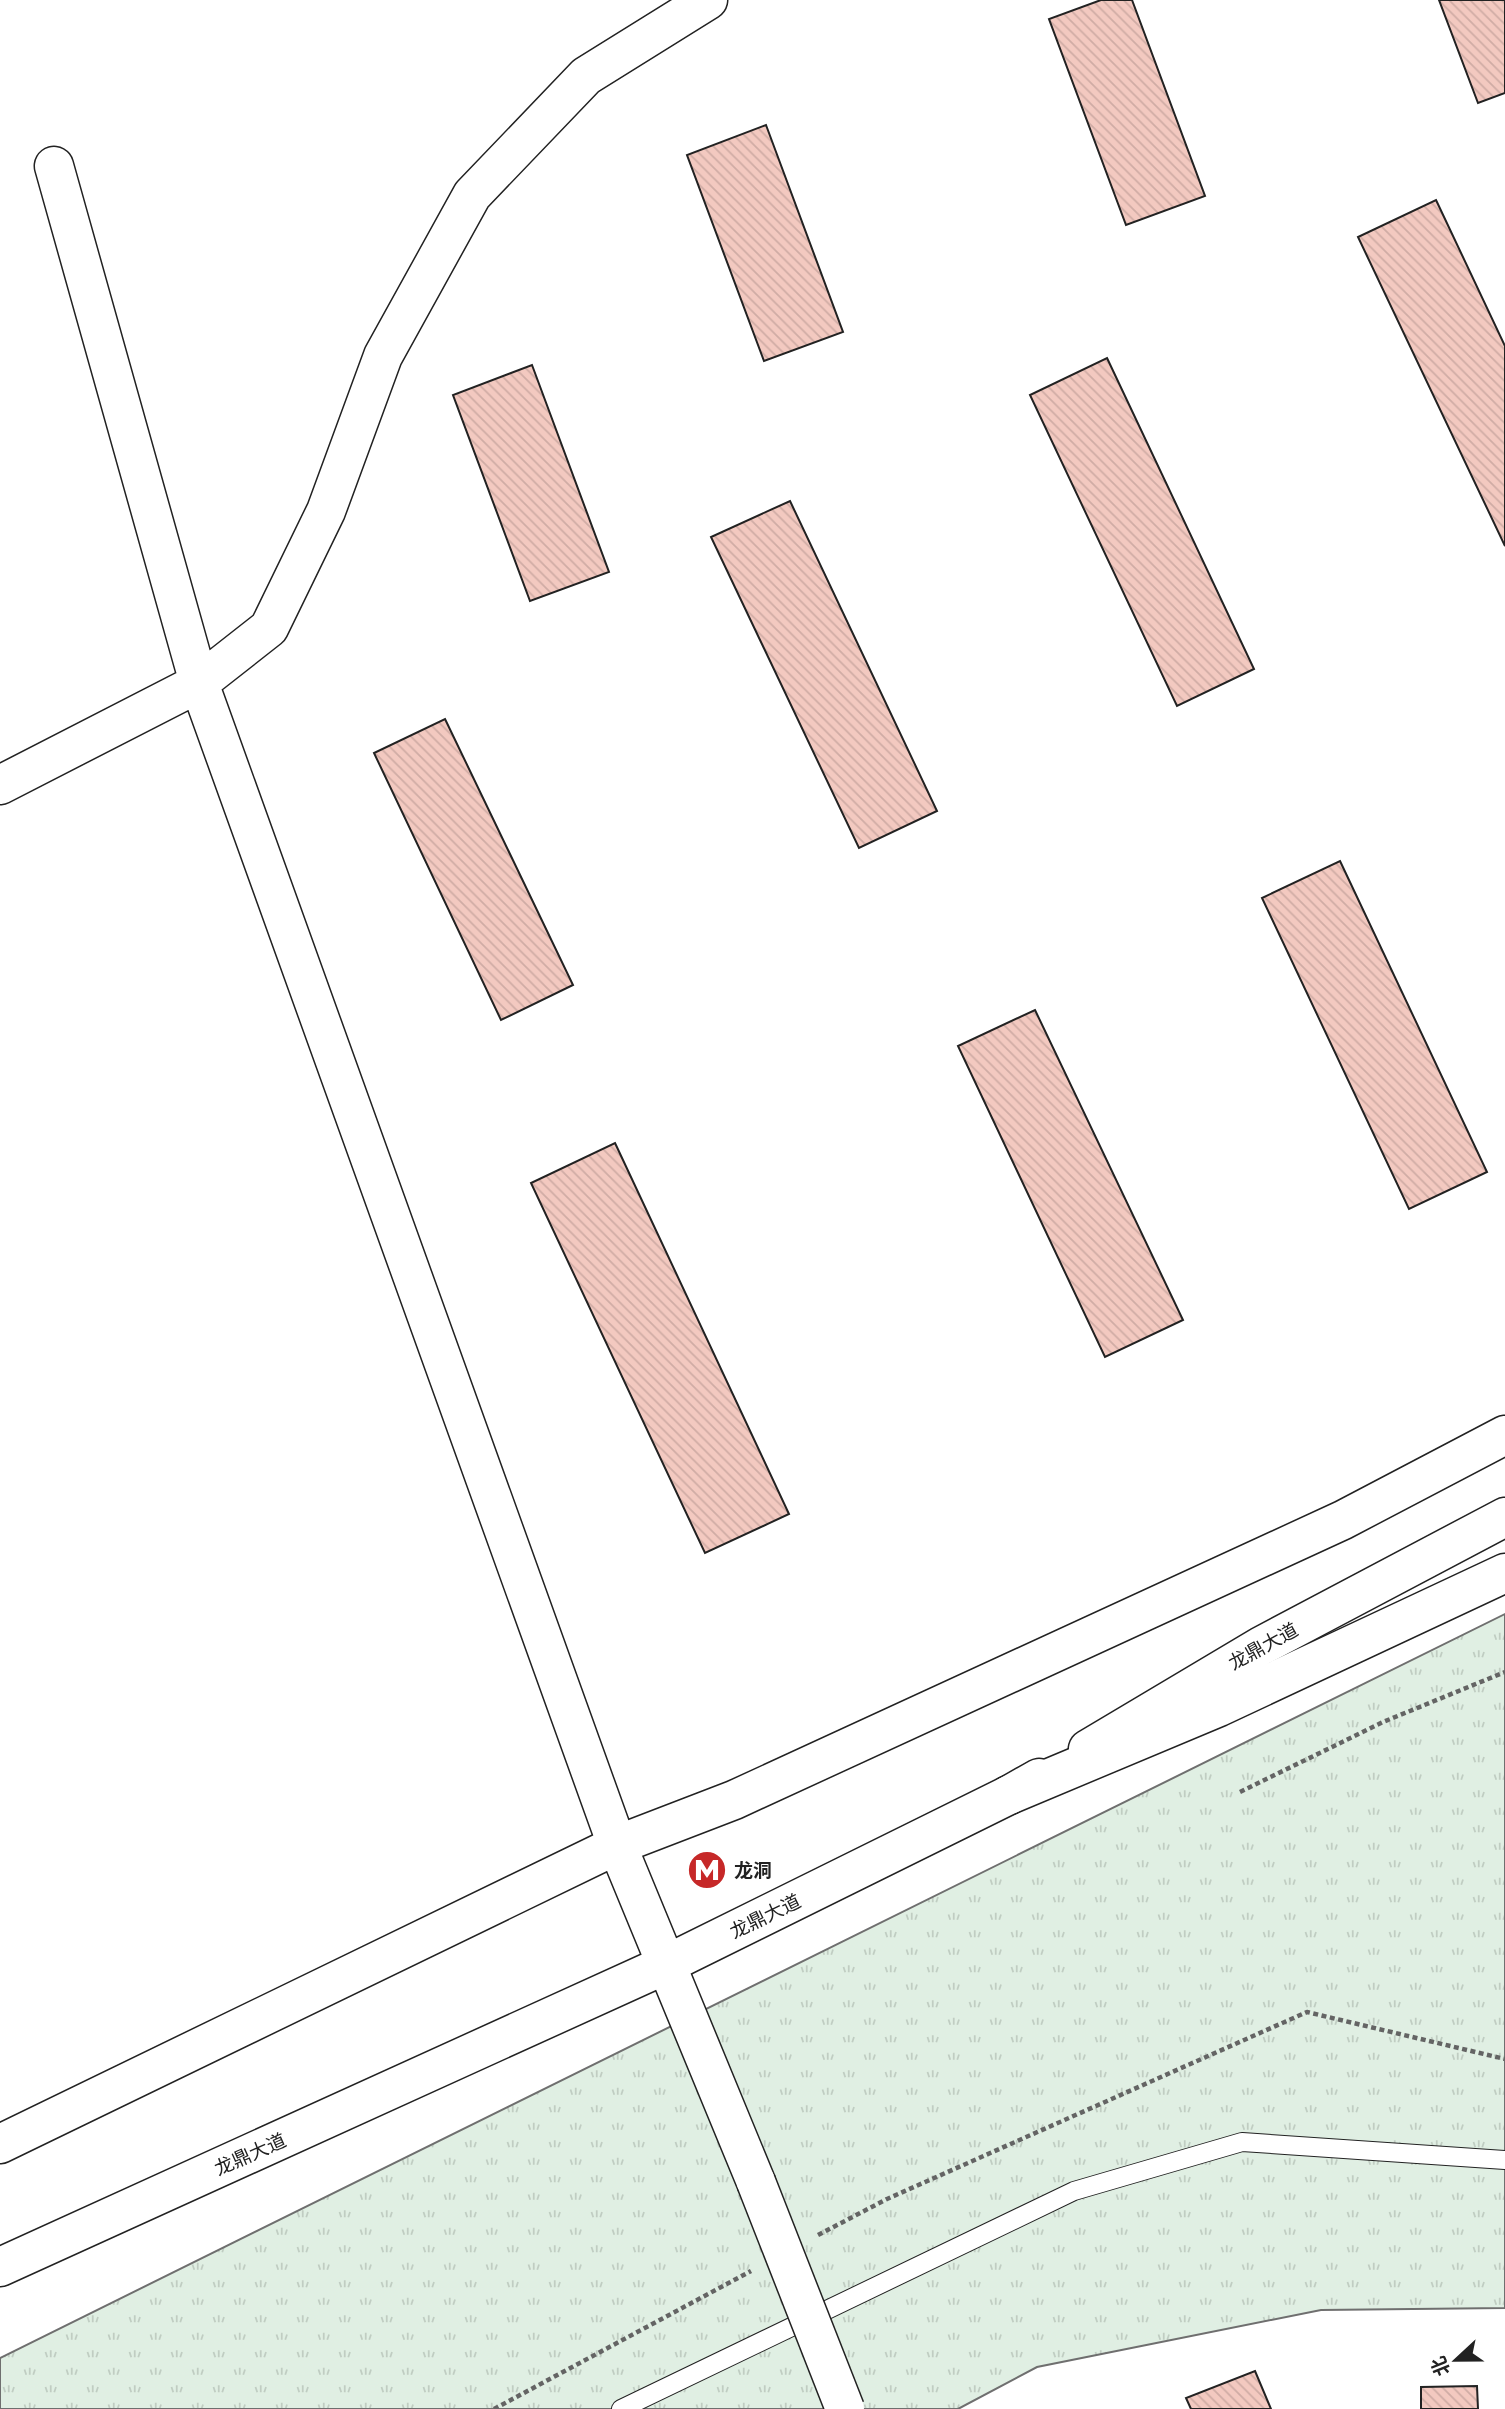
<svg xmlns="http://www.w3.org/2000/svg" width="1505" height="2409" viewBox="0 0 1505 2409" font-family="'Open Sans','Noto Sans SC',sans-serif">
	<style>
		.park { fill: url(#park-tufts); stroke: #6f6f6f; stroke-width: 2 }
		.building { fill: url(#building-back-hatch); stroke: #222; stroke-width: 2 }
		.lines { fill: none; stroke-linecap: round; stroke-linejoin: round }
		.lane-casing { stroke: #222; stroke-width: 20 }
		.secondary-casing { stroke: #222; stroke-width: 41 }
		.primary-casing { stroke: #222; stroke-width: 41 }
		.highway-casing { stroke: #222; stroke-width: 41 }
		.path { stroke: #646464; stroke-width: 4.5; stroke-dasharray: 5 3.5; stroke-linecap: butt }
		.lane { stroke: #fff; stroke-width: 18 }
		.secondary { stroke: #fff; stroke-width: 38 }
		.primary { stroke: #fff; stroke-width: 38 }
		.highway { stroke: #fff; stroke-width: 38 }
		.secondary-bridge-casing { stroke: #222; stroke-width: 41; stroke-linecap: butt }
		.secondary-bridge { stroke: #fff; stroke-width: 38 }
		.labels { text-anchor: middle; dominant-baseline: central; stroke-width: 5; stroke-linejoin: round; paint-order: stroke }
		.street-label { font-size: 19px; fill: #222; stroke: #fff }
		.poi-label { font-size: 19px; font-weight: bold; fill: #222; stroke: #fff; text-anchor: start }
	</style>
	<defs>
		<pattern id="park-tufts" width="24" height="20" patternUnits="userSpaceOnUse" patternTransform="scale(1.75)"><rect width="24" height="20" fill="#e0efe3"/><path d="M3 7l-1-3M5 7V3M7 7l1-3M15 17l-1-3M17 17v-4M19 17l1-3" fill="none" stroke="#c0cdc2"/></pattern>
		<pattern id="building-back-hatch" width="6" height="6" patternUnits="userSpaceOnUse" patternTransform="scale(1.75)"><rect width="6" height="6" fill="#f3c9c0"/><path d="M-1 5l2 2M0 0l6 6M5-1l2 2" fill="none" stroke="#d0aca5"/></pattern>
	</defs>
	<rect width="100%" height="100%" fill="#fff"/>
	<path class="park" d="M1505,1614V2308L1321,2310L1037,2367L958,2409H0V2358Z"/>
	<path class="building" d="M1101,0H1132L1205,196L1126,225L1049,19Z
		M1439,0H1505V93L1478,103Z
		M766,125L843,332L764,361L687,155Z
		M1436,200L1505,346V546L1358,237Z
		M1107,358L1254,669L1177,706L1030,395Z
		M532,365L609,572L530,601L453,395Z
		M790,501L937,811L859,848L711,537Z
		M445,719L573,985L501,1020L374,753Z
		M1340,861L1487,1172L1409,1209L1262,898Z
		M1035,1010L1183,1320L1105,1357L958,1046Z
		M615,1143L789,1514L705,1553L531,1183Z
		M1255,2371L1271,2409H1191L1186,2398Z
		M1477,2386L1478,2409H1421V2387Z"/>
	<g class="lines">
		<g class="lane-casing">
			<path id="lane" d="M621,2409L1074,2191L1242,2142L1505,2160"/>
		</g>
		<g class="secondary-casing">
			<path id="secondary" d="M708,0L586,76L472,195L383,356L326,511L269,628L199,683L617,1845L756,2182
				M0,785L199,683L54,166"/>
		</g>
		<g class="primary-casing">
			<path id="primary" d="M1088,1749L1261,1646L1505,1517
				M0,2144L617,1845L734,1800L1343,1520L1505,1435
				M0,2267L667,1964L1009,1795L1039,1778"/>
		</g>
		<g class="highway-casing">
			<path id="highway" d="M1009,1795L1219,1707L1505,1573"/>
		</g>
		<path class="path" d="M1240,1792L1383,1722L1505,1672
			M818,2235L887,2199L1307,2012L1505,2059
			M494,2409L751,2271"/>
		<use href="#lane" class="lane"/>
		<use href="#secondary" class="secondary"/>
		<use href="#primary" class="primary"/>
		<use href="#highway" class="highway"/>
		<g class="secondary-bridge-casing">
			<path id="secondary-bridge" d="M756,2182L845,2409"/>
		</g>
		<use href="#secondary-bridge" class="secondary-bridge"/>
	</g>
	<defs>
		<g id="metro-disc" transform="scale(2.0125)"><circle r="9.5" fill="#c62828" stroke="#fff"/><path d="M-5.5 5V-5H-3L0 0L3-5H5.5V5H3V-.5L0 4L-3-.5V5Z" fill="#fff"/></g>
	</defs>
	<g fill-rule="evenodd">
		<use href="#metro-disc" x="707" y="1870"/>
	</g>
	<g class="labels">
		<g class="street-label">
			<text transform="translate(1263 1646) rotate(-29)">龙鼎大道</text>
			<text transform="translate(765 1916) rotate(-26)">龙鼎大道</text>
			<text transform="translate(250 2154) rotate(-24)">龙鼎大道</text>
		</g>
		<g class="poi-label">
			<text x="734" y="1870">龙洞</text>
		</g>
	</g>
	<g transform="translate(1456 2360) rotate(248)" stroke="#ffffff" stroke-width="5" paint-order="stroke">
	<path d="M0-5L12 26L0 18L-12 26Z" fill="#222222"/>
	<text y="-10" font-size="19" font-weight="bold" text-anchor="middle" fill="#222222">北</text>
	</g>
</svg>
